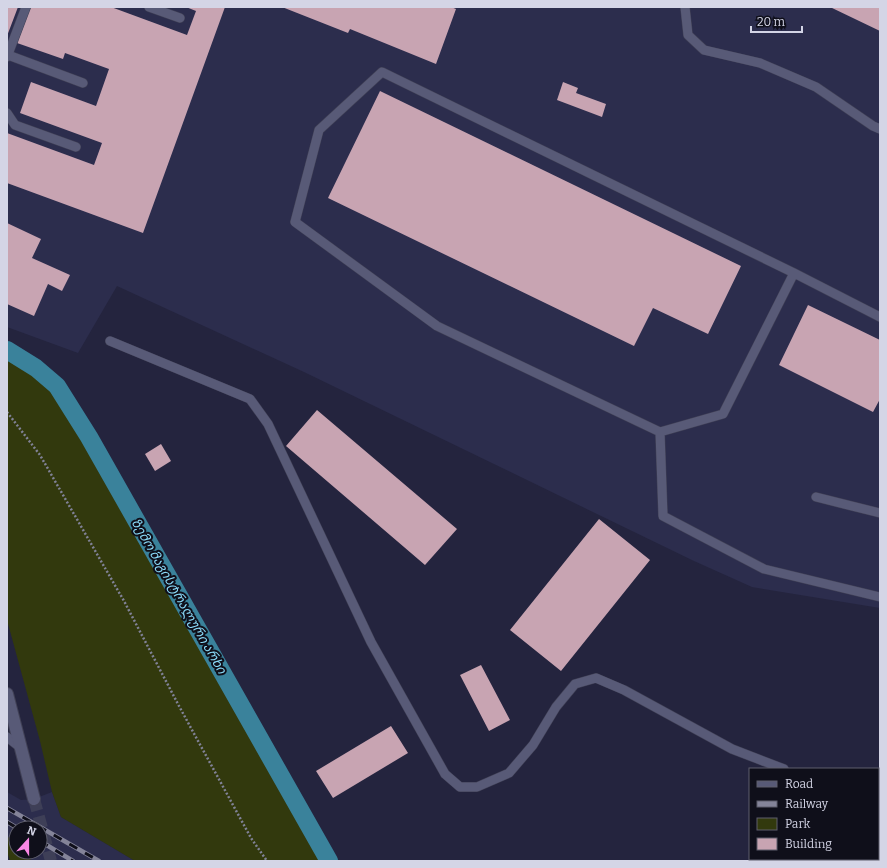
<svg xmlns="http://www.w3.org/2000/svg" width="887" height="868" viewBox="0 0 887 868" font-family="Bitter,'Noto Sans Georgian',serif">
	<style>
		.built { fill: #2c2d4d }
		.green { fill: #32390d }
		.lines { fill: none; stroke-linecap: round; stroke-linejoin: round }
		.canal { stroke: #3a829b; stroke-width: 18 }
		.building { fill: #c8a4b2 }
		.secondary-tunnel { stroke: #3e3f57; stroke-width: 12; stroke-dasharray: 12 6; stroke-linecap: butt }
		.lane-casing { stroke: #414156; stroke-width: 10 }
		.street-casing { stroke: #414156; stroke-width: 14 }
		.secondary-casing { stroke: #414156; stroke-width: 14 }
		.path { stroke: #818297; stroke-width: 2.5; stroke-dasharray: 2 2; stroke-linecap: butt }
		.lane { stroke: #585a77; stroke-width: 9 }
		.street { stroke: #585a77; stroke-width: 12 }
		.secondary { stroke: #585a77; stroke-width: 12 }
		.rail-casing { stroke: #848499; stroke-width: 4.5 }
		.rail { stroke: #0f0f1a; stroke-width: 3; stroke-dasharray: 9; stroke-linecap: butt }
		.labels { text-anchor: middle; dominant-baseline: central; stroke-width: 4; stroke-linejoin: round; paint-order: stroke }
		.water-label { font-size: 13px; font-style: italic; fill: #8adaf8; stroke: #0f0f1a }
	</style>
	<rect width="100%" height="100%" fill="#24243e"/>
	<path class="built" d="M7,7H880V608L752,587L694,561L304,372L117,286L78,353L7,327Z
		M7,792L21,800L34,799L52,792L61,817L135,861H31L28,852H40V828H16V838L13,837L7,838Z"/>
	<path class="green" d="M7,356L33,372L61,399L320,861H135L61,817L52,792L40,741L7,620Z
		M13,836L16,838V852H28L31,861H10L7,851V838Z"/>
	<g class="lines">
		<path class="canal" d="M7,350L36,368L57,386L89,437L329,861"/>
	</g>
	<path class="building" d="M7,7H18L7,36Z
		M30,7H111L187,35L196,11L186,7H225L143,233L7,183V133L94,165L102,143L20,113L31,82L96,106L109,69L65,53L63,59L17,43Z
		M282,7H451L456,9L436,64L350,29L348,33Z
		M830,7H880V31Z
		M563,82L578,88L576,93L606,104L602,117L557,100Z
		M380,91L741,266L708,334L653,308L634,346L328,198Z
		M7,223L41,239L32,258L70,275L62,291L48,284L34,316L7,304Z
		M808,305L880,340V399L873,412L779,365Z
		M317,410L457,529L425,565L286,446Z
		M161,444L171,461L155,471L145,454Z
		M599,519L650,560L561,671L510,630Z
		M481,665L510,720L489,731L460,675Z
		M391,726L408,753L333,798L316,771Z"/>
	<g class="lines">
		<path class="secondary-tunnel" d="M34,799L51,861"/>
		<g class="lane-casing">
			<path id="lane" d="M149,7L180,18
				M685,7L688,35L704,50L760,63L816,87L873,126L880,129
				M8,55L83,83
				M7,57L26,7
				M7,113L15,125L76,147
				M880,317L794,273L382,72L319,130L295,222L437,326L660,432L663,516L764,569L880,597
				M110,341L250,399L268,424L371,642L445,774L460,787H477L509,773L533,745L556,707L575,684L596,678L624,690L732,749L784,769
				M660,432L723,414L794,273
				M816,497L880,513
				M7,737L21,748"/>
		</g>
		<g class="street-casing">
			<path id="street" d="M878,817L880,813
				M854,861L855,859"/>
		</g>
		<g class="secondary-casing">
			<path id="secondary" d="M7,694L34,799"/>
		</g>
		<path class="path" d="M7,412L40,455L124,601L179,706L251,838L267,861"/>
		<use href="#lane" class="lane"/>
		<use href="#street" class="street"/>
		<use href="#secondary" class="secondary"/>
		<g class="rail-casing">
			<path id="rail" d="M7,808L99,861
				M7,822L17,828
				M40,841L73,861"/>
		</g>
		<use href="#rail" class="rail"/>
	</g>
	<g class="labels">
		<g class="water-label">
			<text transform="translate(179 596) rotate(60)">ზემო მაგისტრალური არხი</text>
		</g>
	</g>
	<rect width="887" height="868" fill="none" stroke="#d4d5e6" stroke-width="16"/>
	<rect x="749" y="768" width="130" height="92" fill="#0f0f1a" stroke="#5e5e6c"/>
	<rect x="757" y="781" width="20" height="6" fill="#585a77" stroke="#5e5e6c"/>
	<text x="785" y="788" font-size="12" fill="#d4d5e6">Road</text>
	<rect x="757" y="801" width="20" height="6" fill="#848499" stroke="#5e5e6c"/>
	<text x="785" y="808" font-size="12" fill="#d4d5e6">Railway</text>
	<rect x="757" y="818" width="20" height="12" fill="#32390d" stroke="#5e5e6c"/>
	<text x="785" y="828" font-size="12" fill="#d4d5e6">Park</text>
	<rect x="757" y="838" width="20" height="12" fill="#c8a4b2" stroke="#5e5e6c"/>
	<text x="785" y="848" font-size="12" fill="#d4d5e6">Building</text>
	<g transform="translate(28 840) rotate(21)"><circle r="19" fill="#0f0f1a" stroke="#5e5e6c"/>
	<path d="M0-3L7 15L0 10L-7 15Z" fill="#fb87e5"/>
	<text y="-6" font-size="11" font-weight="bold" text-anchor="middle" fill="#d4d5e6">N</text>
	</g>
	<path d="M751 26v6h51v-6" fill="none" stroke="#d4d5e6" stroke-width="2"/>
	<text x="757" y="26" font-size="12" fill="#d4d5e6" stroke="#0f0f1a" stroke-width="3" paint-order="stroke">20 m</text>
</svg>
